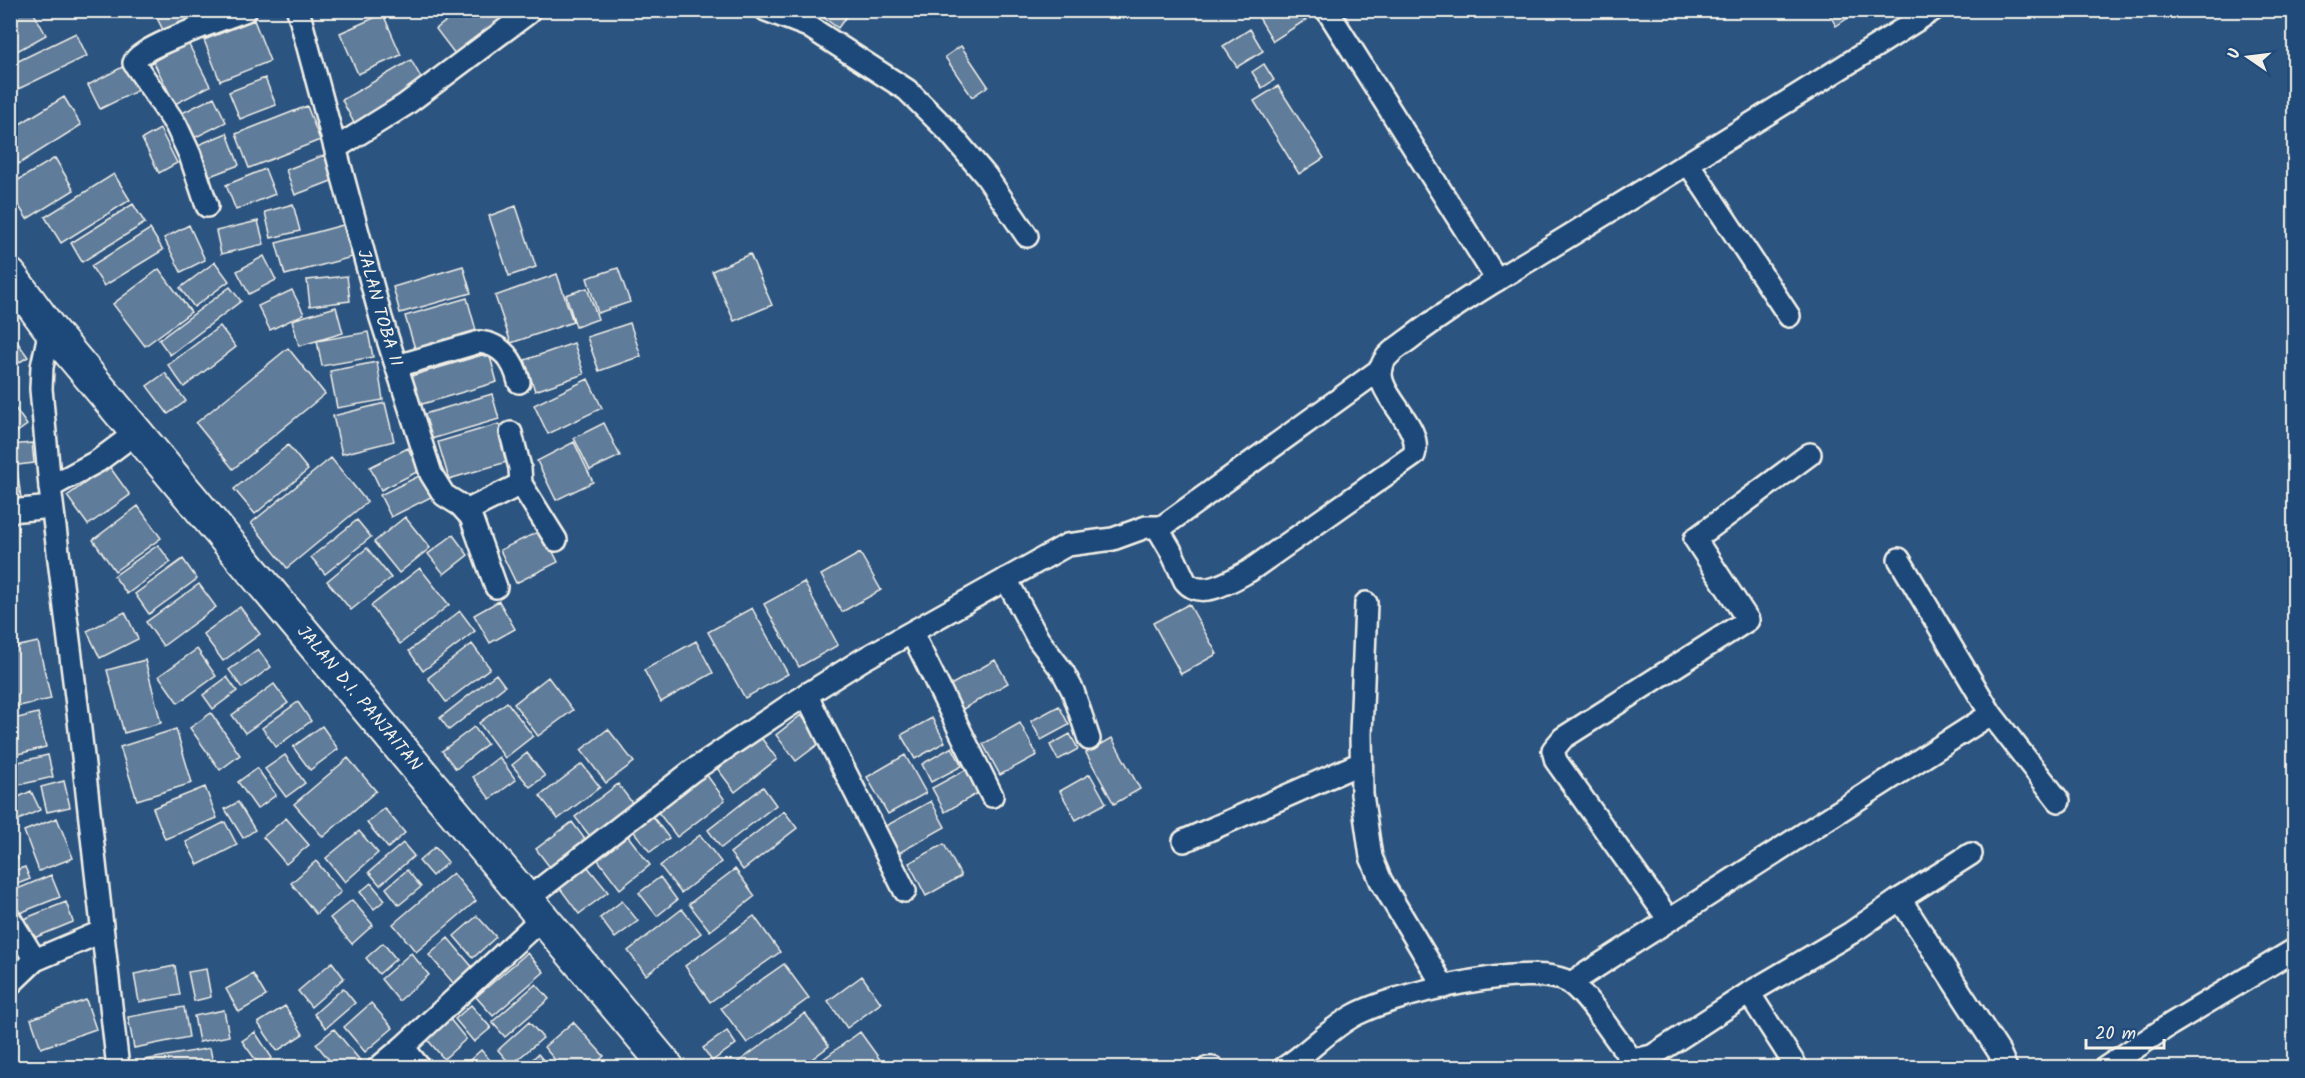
<svg xmlns="http://www.w3.org/2000/svg" width="2305" height="1078" viewBox="0 0 2305 1078" font-family="Kalam,sans-serif">
	<style>
		.building { fill: #5e7b9a; stroke: #f4f1e8; stroke-width: 1.5 }
		.lines { fill: none; stroke-linecap: round; stroke-linejoin: round }
		.street-casing { stroke: #f4f1e8; stroke-width: 26 }
		.primary-casing { stroke: #f4f1e8; stroke-width: 36 }
		.street { stroke: #1f4a7a; stroke-width: 21 }
		.primary { stroke: #1f4a7a; stroke-width: 32 }
		.labels { text-anchor: middle; dominant-baseline: central; stroke-width: 6; stroke-linejoin: round; paint-order: stroke }
		.street-label { font-size: 18px; fill: #f4f1e8; stroke: #1f4a7a }
	</style>
	<rect width="100%" height="100%" fill="#2c5481"/>
	<filter id="ink" filterUnits="userSpaceOnUse"><feTurbulence type="fractalNoise" baseFrequency=".0167" numOctaves="2"/><feDisplacementMap in="SourceGraphic" scale="12" xChannelSelector="R" yChannelSelector="G"/><feConvolveMatrix kernelMatrix="1 2 1 2 8 2 1 2 1" color-interpolation-filters="sRGB"/></filter>
	<g filter="url(#ink)">
		<path class="building" d="M23,10H32L46,35L10,55V18Z
			M153,10H192L195,16L164,32Z
			M460,10H510L513,14L458,58L436,29Z
			M813,10H851L838,28Z
			M1313,10L1315,14L1273,41L1255,11Z
			M1827,10H1860L1836,26Z
			M383,14L401,55L358,74L340,33Z
			M254,20L270,61L220,81L204,40Z
			M1250,29L1263,51L1237,67L1223,46Z
			M76,33L87,56L10,93V65Z
			M186,39L210,86L175,104L151,57Z
			M961,46L988,86L972,97L945,57Z
			M411,60L424,83L354,123L342,100Z
			M132,62L145,87L100,109L88,85Z
			M1264,64L1274,80L1262,88L1252,72Z
			M265,78L276,105L240,119L229,92Z
			M1278,86L1324,158L1299,174L1254,101Z
			M64,97L81,125L19,164L10,150V130Z
			M214,97L226,122L192,139L180,114Z
			M307,106L320,140L249,168L236,134Z
			M160,129L177,163L159,173L142,139Z
			M227,133L239,165L210,176L198,145Z
			M324,155L334,180L295,195L286,170Z
			M55,158L74,190L27,219L10,192V185Z
			M265,169L275,194L236,210L226,185Z
			M114,174L130,200L61,243L45,217Z
			M133,204L145,223L82,262L71,243Z
			M293,204L300,231L271,238L265,212Z
			M516,206L536,267L509,276L489,216Z
			M258,221L264,244L221,254L216,231Z
			M189,225L205,260L181,272L164,238Z
			M343,225L352,257L285,275L276,243Z
			M150,229L163,250L104,286L91,266Z
			M750,254L772,305L734,321L712,271Z
			M264,256L276,280L249,294L237,271Z
			M215,262L229,281L194,307L180,288Z
			M463,266L471,293L400,313L393,287Z
			M618,268L630,302L598,313L587,278Z
			M159,269L191,312L145,346L113,304Z
			M557,274L573,322L511,343L495,296Z
			M347,276L350,301L310,306L307,280Z
			M230,287L241,301L170,355L159,340Z
			M587,288L598,319L576,327L566,295Z
			M292,290L304,314L270,330L258,306Z
			M467,298L477,334L416,352L405,316Z
			M336,307L343,333L299,346L292,320Z
			M630,323L641,356L599,371L587,337Z
			M220,326L236,347L184,387L168,365Z
			M10,332L28,357L10,368Z
			M368,332L373,357L322,366L317,341Z
			M574,343L584,374L535,391L525,360Z
			M288,348L325,394L233,469L196,423Z
			M489,353L497,382L419,405L411,376Z
			M377,362L383,400L337,408L330,371Z
			M165,373L186,401L168,414L147,386Z
			M588,379L602,408L548,434L534,405Z
			M492,394L499,419L428,440L421,415Z
			M10,401L27,425L10,437Z
			M385,403L394,441L342,454L333,416Z
			M604,423L620,456L590,470L574,438Z
			M499,424L510,461L449,479L438,442Z
			M574,442L593,482L556,500L537,461Z
			M32,443L34,463L10,466V445Z
			M288,445L308,470L255,514L234,489Z
			M408,448L419,471L381,490L370,467Z
			M331,458L367,502L287,568L251,523Z
			M109,466L130,495L88,525L67,496Z
			M17,468L21,498L10,499V469Z
			M421,475L431,497L391,517L380,495Z
			M138,506L161,538L115,571L93,540Z
			M405,517L430,548L399,573L374,542Z
			M357,520L371,537L325,574L311,557Z
			M542,530L558,562L516,583L500,550Z
			M453,535L468,555L444,574L428,554Z
			M158,545L171,562L127,594L114,576Z
			M367,548L391,578L351,610L327,581Z
			M860,553L881,590L842,612L821,575Z
			M183,559L197,579L149,614L135,594Z
			M420,568L449,605L400,644L371,606Z
			M804,582L838,645L799,667L764,604Z
			M199,584L216,607L163,646L146,622Z
			M499,601L515,629L490,643L474,615Z
			M1189,604L1217,654L1181,674L1153,623Z
			M240,607L260,634L223,661L203,634Z
			M752,608L788,674L745,698L708,632Z
			M460,611L475,631L423,671L409,651Z
			M125,612L138,639L100,658L87,631Z
			M696,641L713,673L661,702L644,670Z
			M38,642L51,699L10,708V648Z
			M472,644L490,668L446,702L428,678Z
			M197,649L216,676L178,703L159,676Z
			M258,649L271,667L242,688L229,670Z
			M145,660L161,723L124,733L107,670Z
			M995,660L1008,683L958,712L945,688Z
			M496,674L505,686L449,730L440,718Z
			M227,677L237,691L213,709L203,695Z
			M548,677L573,710L538,736L514,704Z
			M274,684L288,703L245,733L232,715Z
			M298,702L311,721L276,747L262,728Z
			M507,702L533,736L505,758L479,723Z
			M1059,706L1069,725L1041,740L1031,721Z
			M38,713L46,747L10,756V720Z
			M211,713L240,755L220,770L190,728Z
			M801,715L821,742L796,761L776,735Z
			M932,718L945,742L915,759L901,735Z
			M1020,723L1037,755L1000,775L983,744Z
			M322,726L338,749L310,770L293,747Z
			M474,727L487,744L456,769L442,751Z
			M176,729L192,783L137,800L120,747Z
			M608,729L634,762L606,783L581,750Z
			M1070,734L1078,749L1058,760L1050,745Z
			M759,735L777,759L735,792L717,768Z
			M1112,738L1140,789L1114,804L1086,753Z
			M952,747L962,766L931,782L922,764Z
			M527,753L545,776L530,787L512,765Z
			M48,755L53,777L10,787V764Z
			M285,755L305,783L286,797L265,769Z
			M905,755L926,793L888,814L867,777Z
			M499,757L516,780L490,799L473,777Z
			M348,758L376,791L323,837L294,804Z
			M582,764L600,787L558,819L540,796Z
			M257,768L276,795L257,809L238,782Z
			M967,769L980,792L945,812L932,788Z
			M703,770L725,800L677,837L654,807Z
			M1090,774L1106,803L1076,820L1060,791Z
			M64,781L70,807L47,812L41,787Z
			M618,784L636,808L593,840L575,817Z
			M205,787L217,818L165,839L153,808Z
			M763,787L776,805L721,848L708,830Z
			M31,791L40,810L10,824V801Z
			M931,801L945,827L899,853L884,827Z
			M238,802L255,830L243,838L225,809Z
			M384,808L405,833L388,848L367,823Z
			M784,811L797,828L743,870L730,853Z
			M650,813L669,838L650,852L631,828Z
			M57,818L73,858L39,871L24,831Z
			M286,818L309,845L286,864L263,837Z
			M225,822L237,845L198,865L186,842Z
			M572,822L591,847L555,874L536,849Z
			M359,831L378,853L345,882L326,858Z
			M700,835L721,862L681,893L660,866Z
			M628,836L650,865L620,889L598,860Z
			M403,843L414,856L380,885L369,872Z
			M944,844L961,876L926,896L909,863Z
			M10,847L18,859L10,863Z
			M435,847L448,862L432,876L419,861Z
			M316,861L341,892L316,914L291,883Z
			M587,866L608,892L579,914L559,887Z
			M25,867L30,879L10,887V872Z
			M735,869L755,896L710,931L689,904Z
			M407,870L421,887L399,905L386,888Z
			M453,873L476,901L416,952L393,924Z
			M51,875L60,897L17,914L10,898V892Z
			M660,877L677,900L657,916L639,893Z
			M371,883L385,900L374,909L360,892Z
			M352,900L373,925L352,944L330,918Z
			M622,901L638,921L615,938L600,918Z
			M66,902L73,922L29,940L21,920Z
			M682,909L701,933L646,975L628,951Z
			M477,916L496,937L473,958L454,936Z
			M754,916L780,952L710,1002L685,966Z
			M448,938L474,969L455,985L429,955Z
			M383,943L396,959L379,974L366,958Z
			M411,953L429,975L399,1001L381,979Z
			M527,953L544,972L493,1016L476,997Z
			M332,962L344,978L311,1007L298,991Z
			M784,964L809,998L747,1043L721,1008Z
			M175,966L180,995L139,1002L134,974Z
			M206,969L211,997L194,1001L188,972Z
			M253,974L266,996L239,1012L226,989Z
			M862,976L881,1003L847,1028L828,1001Z
			M536,984L549,999L505,1037L492,1022Z
			M343,988L355,1003L326,1028L314,1014Z
			M86,1000L96,1029L41,1048L31,1019Z
			M371,1003L393,1028L365,1052L344,1027Z
			M471,1005L491,1028L474,1042L455,1019Z
			M285,1006L303,1034L277,1051L258,1023Z
			M184,1007L189,1037L134,1048L128,1017Z
			M224,1010L229,1036L199,1042L194,1016Z
			M805,1013L829,1046L800,1068H730Z
			M449,1018L466,1039L444,1059L426,1038Z
			M529,1022L543,1038L511,1065L498,1050Z
			M573,1022L604,1056L591,1068H562L544,1047Z
			M334,1029L363,1064L359,1068H336L316,1044Z
			M727,1031L736,1044L712,1061L703,1048Z
			M255,1032L272,1058L260,1066L242,1041Z
			M860,1032L886,1068H811Z
			M210,1048L214,1068H145L144,1060Z
			M481,1050L497,1068H461Z
			M538,1054L550,1068H523Z
			M312,1059L317,1068H300Z"/>
		<g class="lines">
			<g class="street-casing">
				<g id="street">
					<path id="s1" d="M298,10L381,318L431,474L444,495L460,505L471,517L496,587"/>
					<path d="M766,10L808,26L907,90L948,131L986,176L1027,236"/>
					<path d="M1327,10L1497,280"/>
					<path d="M336,148L405,105L528,13"/>
					<path d="M1688,163L1789,316"/>
					<path d="M207,206L190,155L176,125L134,63C138,47 227,18 246,10"/>
					<path d="M50,329L42,367L41,389L50,487L79,721L118,1068"/>
					<path d="M397,366L479,342C502,344 514,361 519,382"/>
					<path d="M511,433L520,468L521,484L556,540"/>
					<path d="M50,487L98,461L137,432"/>
					<path d="M10,511L52,507"/>
					<path d="M466,511L521,484"/>
					<path d="M1159,529L1382,368"/>
					<path d="M1899,559L1991,714"/>
					<path d="M1006,579L1038,639L1063,672L1073,691L1089,739"/>
					<path d="M1366,603L1361,734L1362,794L1371,857L1381,881L1444,987"/>
					<path d="M912,633L992,796"/>
					<path d="M806,694L905,891"/>
					<path d="M1184,841L1361,763"/>
					<path d="M1900,899L1999,1052L2006,1068"/>
					<path d="M526,900L692,771L787,707L862,660L1067,545L1113,539L1146,527H1157L1170,549L1185,581C1201,601 1232,580 1249,571L1414,455C1425,423 1367,391 1384,361C1389,352 1400,346 1408,340C1447,310 1490,284 1533,258C1667,176 1801,94 1933,10"/>
					<path d="M10,919L35,960"/>
					<path d="M1669,920L1556,761L1553,750L1563,738L1748,620L1695,539L1810,454"/>
					<path d="M1571,983L1991,714L2059,801"/>
					<path d="M10,984L35,960L101,932"/>
					<path d="M1749,993L1797,1068"/>
					<path d="M403,1047L420,1068"/>
					<path d="M378,1068L403,1047L542,918"/>
					<path d="M1208,1068H1213"/>
					<path d="M1284,1068C1308,1053 1328,1030 1353,1016C1389,995 1534,960 1570,983C1589,996 1614,1038 1630,1057L1639,1059L1652,1056L1749,993L1851,933L1900,899L1971,854"/>
					<path d="M2105,1068L2171,1024L2294,950"/>
				</g>
			</g>
			<g class="primary-casing">
				<g id="primary">
					<path id="s2" d="M10,275L50,329L668,1068"/>
				</g>
			</g>
			<use href="#street" class="street"/>
			<use href="#primary" class="primary"/>
		</g>
	</g>
	<g class="labels">
		<g class="street-label">
			<text stroke="none"><textPath href="#s1" startOffset="309">JALAN TOBA II</textPath></text>
			<text stroke="none"><textPath href="#s2" startOffset="549">JALAN D.I. PANJAITAN</textPath></text>
		</g>
	</g>
	<rect width="2305" height="1078" fill="none" stroke="#1f4a7a" stroke-width="36"/>
	<rect x="18" y="18" width="2269" height="1042" fill="none" stroke="#f4f1e8" stroke-width="2" filter="url(#ink)"/>
	<g transform="translate(2248 57) rotate(284)" stroke="#1f4a7a" stroke-width="4.5" paint-order="stroke">
	<path d="M0-4.5L10 22L0 15L-10 22Z" fill="#f4f1e8"/>
	<text y="-9" font-size="16" font-weight="bold" text-anchor="middle" fill="#f4f1e8">U</text>
	</g>
	<path d="M2086 1039v9h78v-9" fill="none" stroke="#f4f1e8" stroke-width="3"/>
	<text x="2095" y="1039" font-size="18" fill="#f4f1e8" stroke="#1f4a7a" stroke-width="4.5" paint-order="stroke">20 m</text>
</svg>
